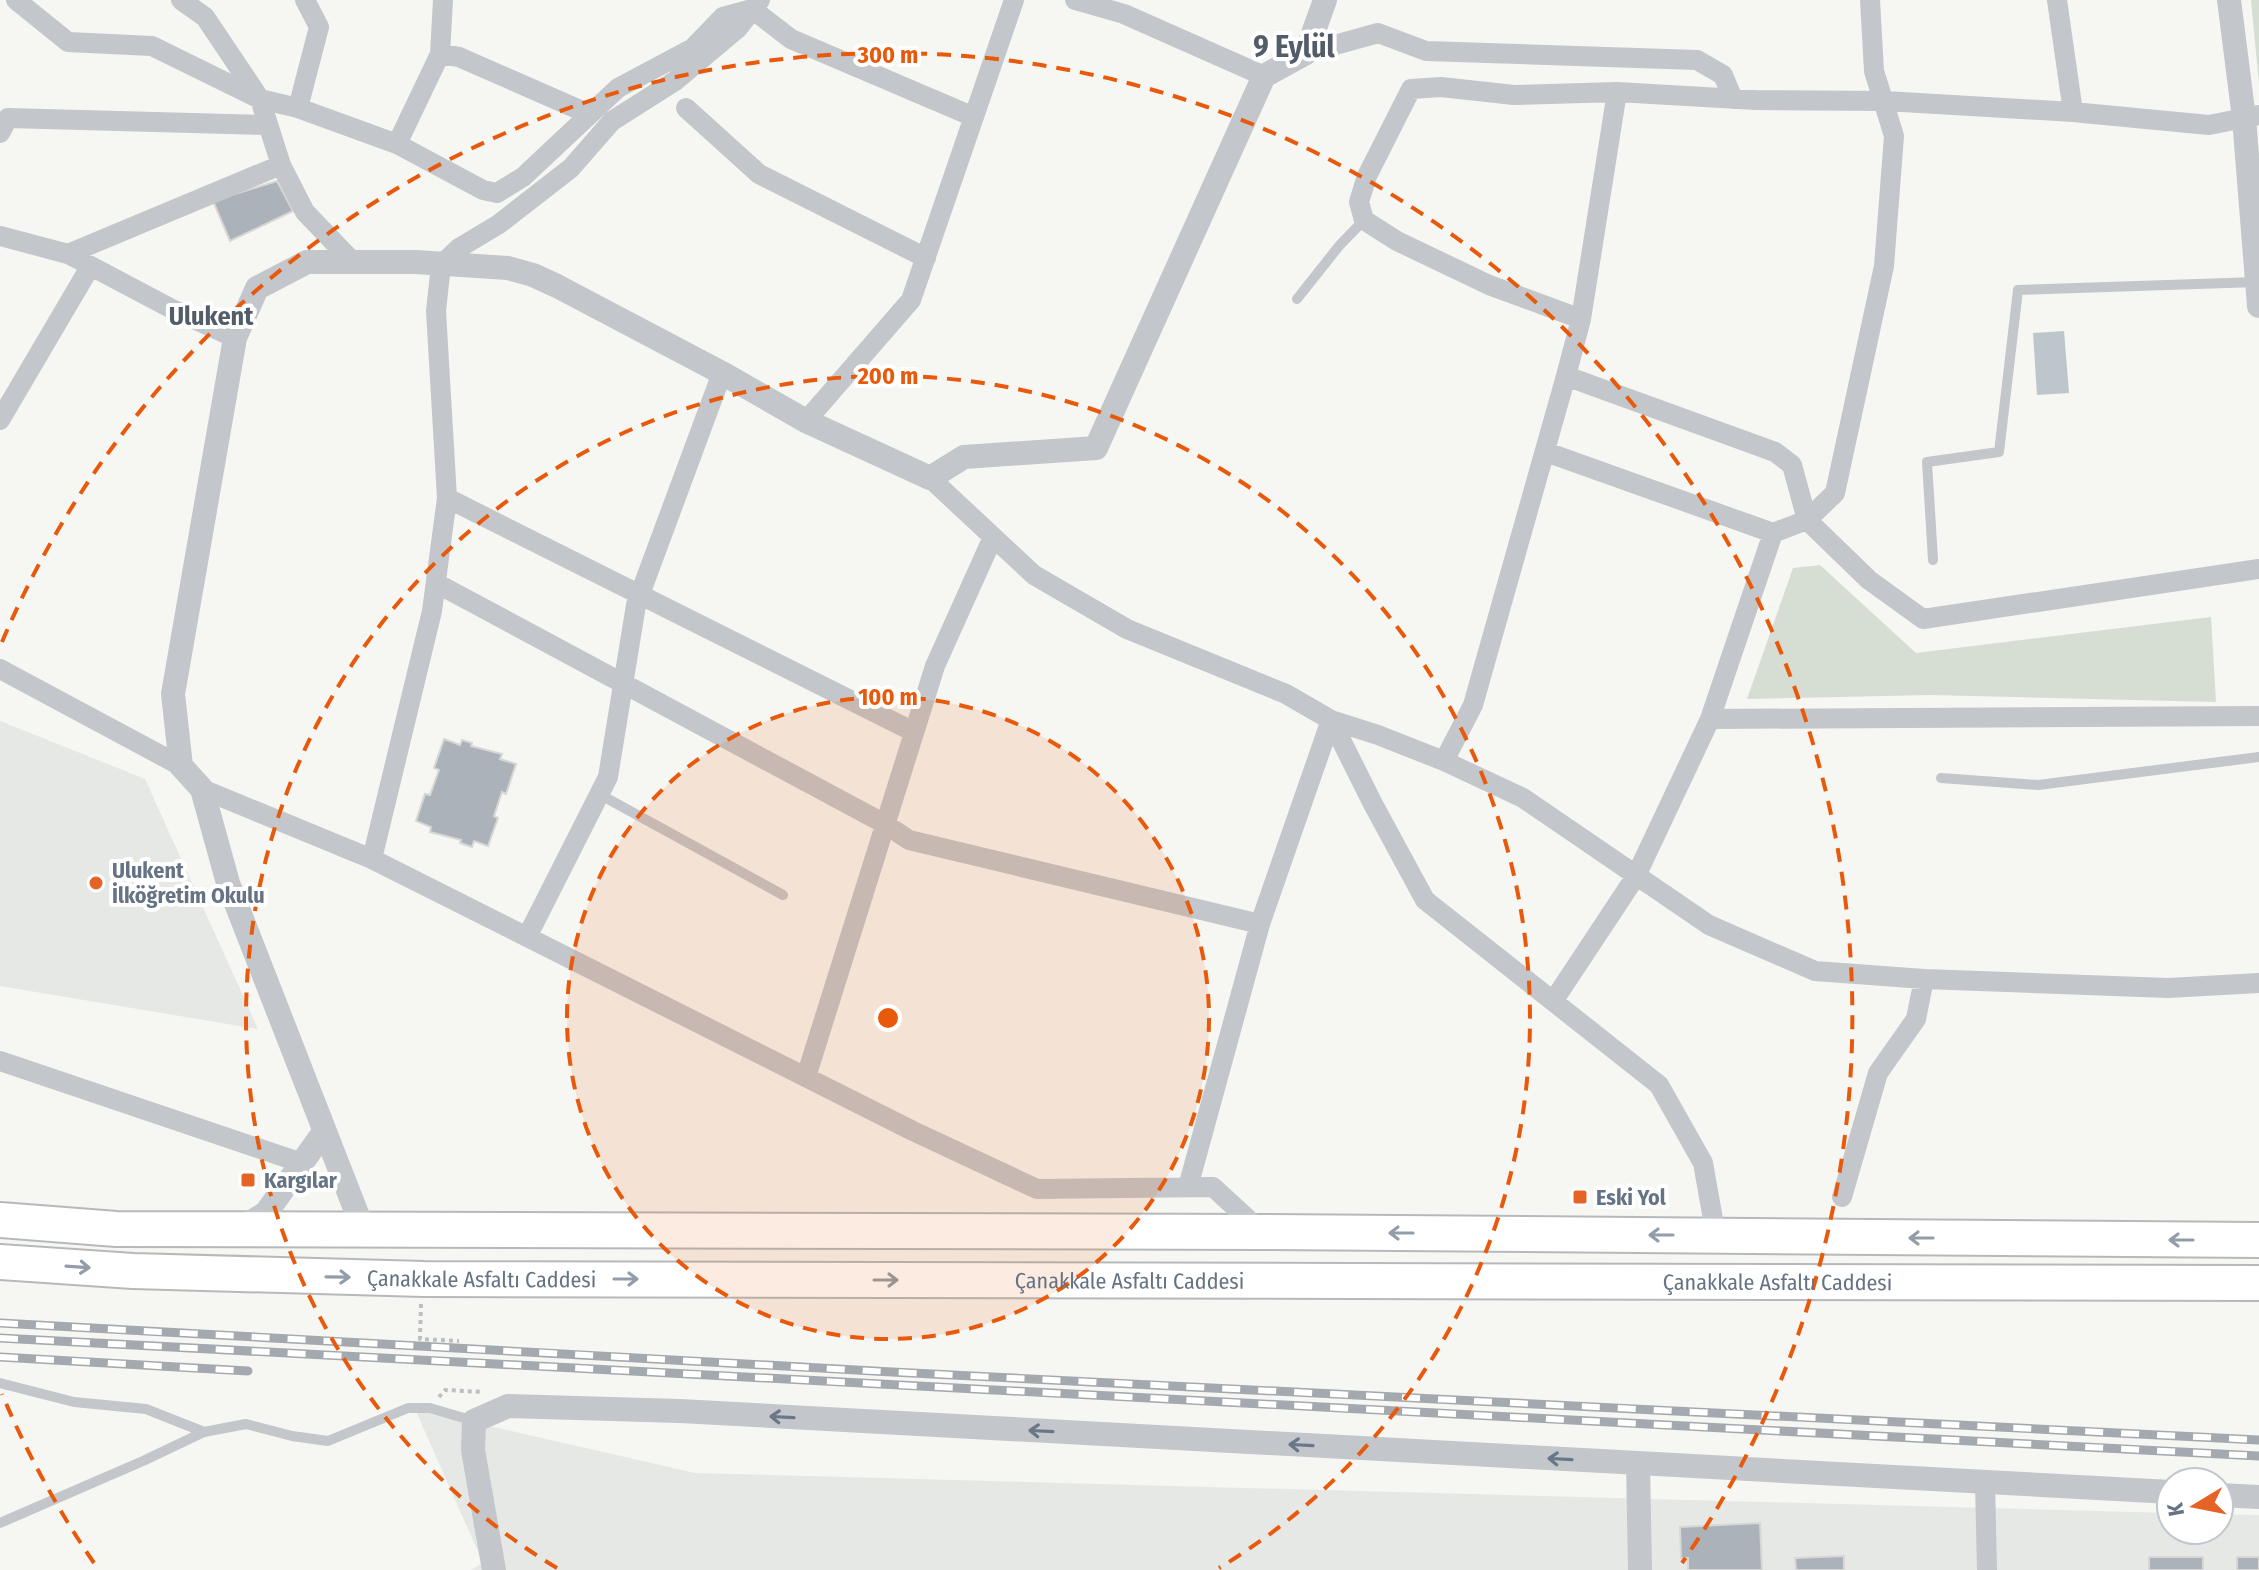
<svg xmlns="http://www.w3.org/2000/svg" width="2259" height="1570" viewBox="0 0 2259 1570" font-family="'Fira Sans Condensed',sans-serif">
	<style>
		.built { fill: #e6e8e6 }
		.green { fill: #d6ddd3 }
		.water { fill: #bcc6cb }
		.building { fill: #acb2b9; stroke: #d7d7d5; stroke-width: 2 }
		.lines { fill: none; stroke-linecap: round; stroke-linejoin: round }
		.trunk-casing { stroke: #b6b9bc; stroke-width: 38 }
		.path { stroke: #bdbfc1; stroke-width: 4; stroke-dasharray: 4 4; stroke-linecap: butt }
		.service { stroke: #c3c6ca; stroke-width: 10 }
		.minor { stroke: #c3c6ca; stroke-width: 20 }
		.tertiary { stroke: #c3c6ca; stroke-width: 24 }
		.trunk { stroke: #fff; stroke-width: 34 }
		.rail-casing { stroke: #a4a9af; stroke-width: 9 }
		.rail { stroke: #fff; stroke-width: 6; stroke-dasharray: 18; stroke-linecap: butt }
		.oneway { stroke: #939da9 }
		.oneway2 { stroke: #6a7788 }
		.ring { fill: none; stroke: #e8590c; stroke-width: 4; stroke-dasharray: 14 10 }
		.poi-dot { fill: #e56324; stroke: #fff; stroke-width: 3 }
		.labels { text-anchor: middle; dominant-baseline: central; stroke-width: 8; stroke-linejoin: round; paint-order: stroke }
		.poi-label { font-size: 22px; font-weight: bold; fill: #657384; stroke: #fff; text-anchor: start }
		.street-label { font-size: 22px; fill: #657384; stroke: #fff }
		.quarter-label { font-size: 26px; font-weight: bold; fill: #535d69; stroke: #fff }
		.district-label { font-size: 30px; font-weight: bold; fill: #535d69; stroke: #fff }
		.centre { fill: #e8590c; stroke: #fff; stroke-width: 4 }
		.ring-label { font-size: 24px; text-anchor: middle; font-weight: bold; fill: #e8590c; stroke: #fff; stroke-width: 8; stroke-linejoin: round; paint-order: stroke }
	</style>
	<rect width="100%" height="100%" fill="#f6f6f2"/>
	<path class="built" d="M0,721L145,779L258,1029L0,986Z
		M415,1409L695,1473L2171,1513V1530H2219V1514L2259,1515V1570H471L483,1563Z"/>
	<path class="green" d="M2251,0H2259V84Z
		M1820,565L1916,653L2211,617L2216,702L1931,695L1747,699L1793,568Z"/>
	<path class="water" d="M2064,331L2069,393L2037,395L2033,333Z"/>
	<path class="building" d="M277,181L293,211L230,241L213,201Z
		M444,739L460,745L462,740L472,743L471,746L502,754L500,759L516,764L506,794L502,792L494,816L498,818L488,846L474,841L472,847L460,843L461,840L430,832L431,827L416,821L425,794L430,795L439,770L434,768Z
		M1760,1523L1762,1570H1688V1558H1681L1680,1527Z
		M1844,1556V1570H1796L1795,1558Z
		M2149,1557H2203V1570H2149Z
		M2237,1557H2259V1570H2237Z"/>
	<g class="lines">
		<g class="trunk-casing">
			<g id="trunk">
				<path d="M0,1220L116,1229L1262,1232L2259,1240"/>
				<path id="s1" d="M0,1262L133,1271L424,1279L2259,1283"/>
			</g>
		</g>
		<path class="path" d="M421,1304L420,1339L459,1341
			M439,1397L445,1390L483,1392"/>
		<path class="service" d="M1297,299L1339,246L1364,220
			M1933,560L1927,462L1999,452L2018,290L2257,282
			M1941,778L2038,785L2259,757
			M599,794L783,895
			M0,1383L74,1402L146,1409L204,1432
			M0,1523L143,1461L204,1432L246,1424L292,1436L328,1441L408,1408H430L474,1421"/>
		<path class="minor" d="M16,0L68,42L152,46L260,99L281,165L305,212L352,261
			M181,0L205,17L260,99L298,108L397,144L483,190L497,193L523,177L618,88L693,48L723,17L752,9L791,39L974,117
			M1075,0L1124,14L1264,76
			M2057,0L2073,112
			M1306,53L1378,33L1426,51L1697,60L1723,75L1733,99
			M440,54L459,57L589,114
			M298,108L319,27L305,0
			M686,108L759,174L926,258
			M0,133L8,118L268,125
			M397,144L440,54L443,0
			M0,236L68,254L172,309L235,338
			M68,254L281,165
			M1581,319L1489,285L1397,241L1364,220L1359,202L1367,176L1411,89L1441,87L1514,95L1617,92L1756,100L1885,101L2073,112L2209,125L2259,115
			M1566,376L1775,452L1792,465L1807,520L1869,580L1923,619L2259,569
			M0,420L90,267
			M806,421L911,300L1014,0
			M1546,452L1773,533
			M930,478L1034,575L1127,629L1286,694L1331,720L1373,804L1425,900L1659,1085L1703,1163L1716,1236
			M447,498L914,732
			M436,583L885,824L909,840L1260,924
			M0,669L181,766
			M1710,719L2259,716
			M1444,761L1473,705L1566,376L1581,319L1617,92
			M202,789L372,859L913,1131L1037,1189L1213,1187L1262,1232
			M372,859L432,611L447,498L436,311L441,265L459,248L499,224L571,168L612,121L675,81L738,28L760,0
			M527,937L608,777L636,605L722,373
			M1554,1000L1636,876L1710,719L1773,533L1807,520L1835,493L1884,266L1894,136L1874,71L1870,0
			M0,1061L302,1163
			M806,1077L935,666L993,537
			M1188,1187L1260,924L1331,720L1378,735L1444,761L1523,798L1709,925L1815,971L1924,979L2168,988L2259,983
			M1842,1197L1878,1073L1916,1019L1924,979
			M1985,1482L1987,1570"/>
		<path class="tertiary" d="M2229,0L2244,118L2259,306
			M240,1229L266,1213L324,1132
			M363,1229L228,883L202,789L181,766L173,694L235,338L257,288L307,262H415L508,268L533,275L557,286L722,373L806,421L930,478L964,457L1096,448L1264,76L1306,53L1325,0
			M1638,1463L1640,1570
			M2219,1495L2259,1497
			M494,1570L473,1450L474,1421L508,1406L680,1411L2171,1492"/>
		<use href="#trunk" class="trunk"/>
		<g class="rail-casing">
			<path id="rail" d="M0,1323L892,1372L2259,1440
				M0,1338L2259,1456
				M0,1357L248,1371"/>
		</g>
		<use href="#rail" class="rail"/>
	</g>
	<defs><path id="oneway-shaft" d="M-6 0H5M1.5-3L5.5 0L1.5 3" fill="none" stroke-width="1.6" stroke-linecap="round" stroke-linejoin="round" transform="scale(2)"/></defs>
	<g class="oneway">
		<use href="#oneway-shaft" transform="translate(1401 1233) rotate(-180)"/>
		<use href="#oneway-shaft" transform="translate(1661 1235) rotate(-180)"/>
		<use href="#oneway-shaft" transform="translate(1921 1238) rotate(-180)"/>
		<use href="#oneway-shaft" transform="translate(2181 1240) rotate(-180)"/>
		<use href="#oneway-shaft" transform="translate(78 1267) rotate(4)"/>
		<use href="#oneway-shaft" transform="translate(338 1277) rotate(1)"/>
		<use href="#oneway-shaft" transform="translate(626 1279)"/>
		<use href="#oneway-shaft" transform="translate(886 1280)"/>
	</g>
	<g class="oneway2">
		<use href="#oneway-shaft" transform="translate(782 1417) rotate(-177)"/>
		<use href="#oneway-shaft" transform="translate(1041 1431) rotate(-177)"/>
		<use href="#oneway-shaft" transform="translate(1301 1445) rotate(-177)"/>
		<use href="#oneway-shaft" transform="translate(1560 1459) rotate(-177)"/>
	</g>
	<circle cx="888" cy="1018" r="321" fill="#e8590c" fill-opacity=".12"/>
	<g class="ring">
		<circle cx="888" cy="1018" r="321"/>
		<path d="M557 1568A642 642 0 1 1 1219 1568"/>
		<path d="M94 1563A963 963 0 0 1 2 1394M2 642A963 963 0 1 1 1682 1563"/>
	</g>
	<g class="poi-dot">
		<circle cx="96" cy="883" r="8"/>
		<rect x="240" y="1172" width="16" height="16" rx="4"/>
		<rect x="1572" y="1189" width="16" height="16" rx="4"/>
	</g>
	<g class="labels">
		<g class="poi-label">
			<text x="112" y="870">Ulukent<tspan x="112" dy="25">İlköğretim Okulu</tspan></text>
			<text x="264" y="1180">Kargılar</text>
			<text x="1596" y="1197">Eski Yol</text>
		</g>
		<g class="street-label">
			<text stroke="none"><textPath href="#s1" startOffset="482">Çanakkale Asfaltı Caddesi</textPath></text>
			<text stroke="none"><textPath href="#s1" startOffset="1130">Çanakkale Asfaltı Caddesi</textPath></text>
			<text stroke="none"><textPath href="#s1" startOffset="1778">Çanakkale Asfaltı Caddesi</textPath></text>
		</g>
		<g class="quarter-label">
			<text x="211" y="316">Ulukent</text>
		</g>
		<g class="district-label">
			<text x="1294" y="47">9 Eylül</text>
		</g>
	</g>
	<circle cx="888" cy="1018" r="12" class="centre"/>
	<g class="ring-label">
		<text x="888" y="63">300 m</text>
		<text x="888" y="384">200 m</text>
		<text x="888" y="705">100 m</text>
	</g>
	<g transform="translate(2195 1506) rotate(260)"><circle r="38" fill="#ffffff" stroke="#c1c7ce" stroke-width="2"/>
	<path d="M0-6L14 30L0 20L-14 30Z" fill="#e56324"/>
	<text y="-12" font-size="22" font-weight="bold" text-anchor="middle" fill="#657384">K</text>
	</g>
</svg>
